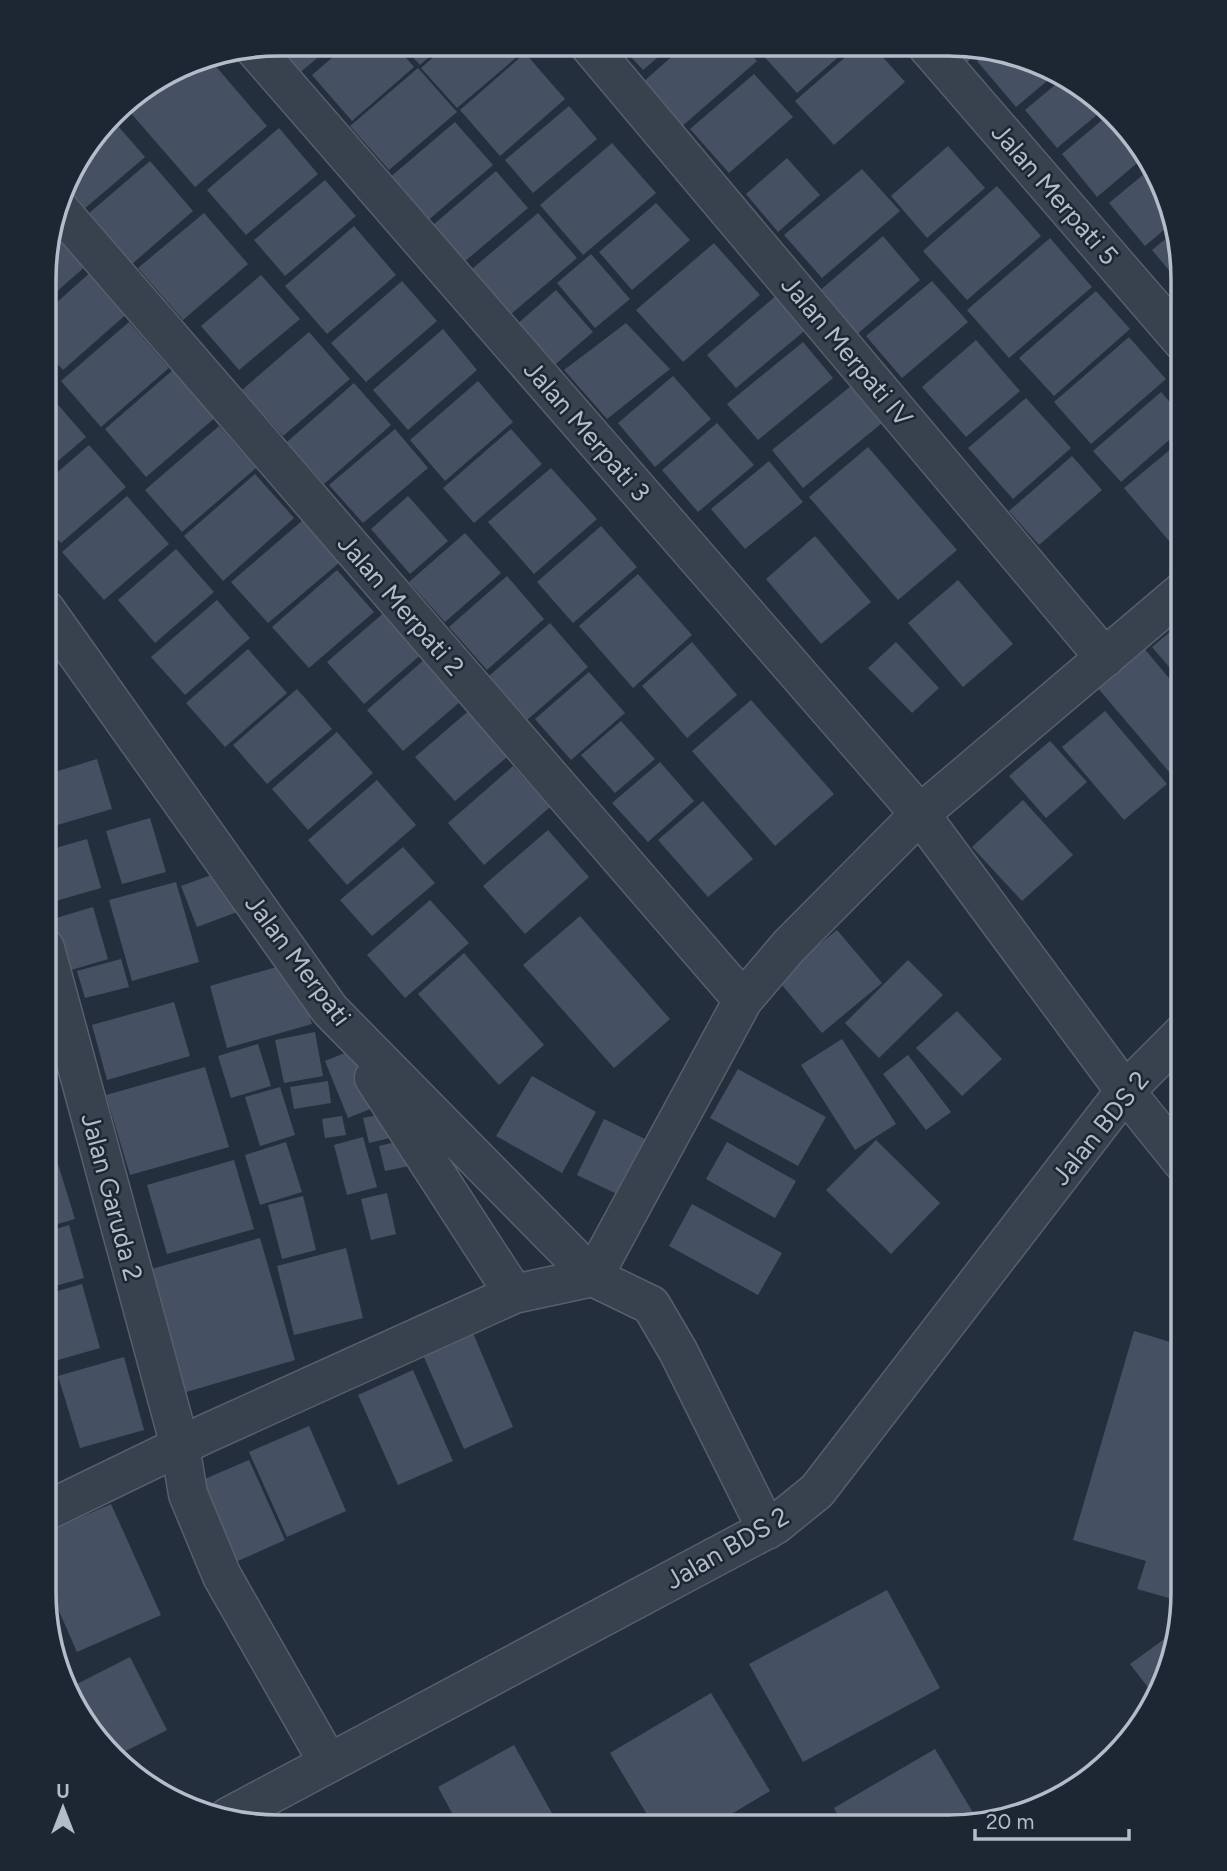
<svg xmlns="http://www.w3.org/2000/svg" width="1227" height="1871" viewBox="0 0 1227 1871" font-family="Figtree,sans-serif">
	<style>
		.building { fill: #455162 }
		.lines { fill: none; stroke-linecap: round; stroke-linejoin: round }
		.minor-casing { stroke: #565f6c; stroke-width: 41 }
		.minor { stroke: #38414e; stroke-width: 38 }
		.labels { text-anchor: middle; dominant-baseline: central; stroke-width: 5; stroke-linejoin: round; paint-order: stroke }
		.street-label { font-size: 26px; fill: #b4bcc9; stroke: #1d2633 }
		.rim { fill: none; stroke: #b4bcc9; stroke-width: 3.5 }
	</style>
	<rect width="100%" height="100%" fill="#242f3e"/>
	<path class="building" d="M279,44H334L297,75L272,45Z
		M348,44H394L414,67L352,121L312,75Z
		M401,44H444L420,65Z
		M448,44H518L524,51L457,108L421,68Z
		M620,45H672L643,70Z
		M685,45H743L757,61L680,128L642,83Z
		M754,45H852L797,93Z
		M859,45L873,46L905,82L834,145L795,101Z
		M952,46H979L984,48L966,63Z
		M990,50L997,53L1053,76L1016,107L977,61Z
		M525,53L565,99L500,156L460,110Z
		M203,56H207L267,126L195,187L123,104Z
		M418,68L457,112L389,170L350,126Z
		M754,74L793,117L729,173L690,129Z
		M1061,80L1091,92L1104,109L1057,148L1025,110Z
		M569,106L597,139L533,193L505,160Z
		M1108,115L1142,159L1097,197L1062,154Z
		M111,118L145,157L83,210L66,189L75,162Z
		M455,122L493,165L426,222L388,179Z
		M279,128L318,174L246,235L207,190Z
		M612,143L656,193L583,255L540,205Z
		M948,146L985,188L927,238L891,196Z
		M787,158L820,195L778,232L746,194Z
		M150,161L193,211L132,264L88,214Z
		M862,169L900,211L822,278L784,235Z
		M1150,169L1165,189L1172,223L1145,246L1109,203Z
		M496,171L528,208L464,262L433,225Z
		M325,180L356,216L285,276L254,240Z
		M997,186L1041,236L967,300L923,251Z
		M656,203L690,240L632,290L599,252Z
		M204,213L248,264L183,320L138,268Z
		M538,213L577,258L511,314L472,269Z
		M54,224L88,264L46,301V248Z
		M354,226L396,275L327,334L285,286Z
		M1174,232L1183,279V287L1152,250Z
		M883,236L920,280L855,336L817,293Z
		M1050,238L1092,287L1009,358L967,310Z
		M714,243L760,295L683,362L636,310Z
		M591,254L630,299L595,328L557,283Z
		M93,270L130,311L63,370L46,351V312Z
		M261,275L300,319L239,370L201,326Z
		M402,281L437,321L366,382L331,343Z
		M932,281L968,322L902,378L866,336Z
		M556,290L593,332L543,375L507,333Z
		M1096,291L1130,329L1054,396L1019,358Z
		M778,294L808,328L736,388L707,355Z
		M129,322L169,368L101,427L61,381Z
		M626,323L670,369L607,419L564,370Z
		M443,329L477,370L408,430L373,390Z
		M309,332L350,379L283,436L242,390Z
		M1129,337L1166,379L1091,444L1054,402Z
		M976,340L1020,391L966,437L922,387Z
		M803,342L833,378L758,440L727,404Z
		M174,369L217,416L146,477L105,429Z
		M673,376L711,419L655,467L618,423Z
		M478,381L513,422L445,481L410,440Z
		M354,383L391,425L324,484L287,442Z
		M851,386L882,423L803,488L772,450Z
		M46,391L86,437L45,472V461Z
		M1161,392L1183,417V428L1121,482L1093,451Z
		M1026,398L1071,448L1013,499L968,448Z
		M717,423L754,465L698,512L662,470Z
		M219,426L256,468L182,532L145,490Z
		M395,429L428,468L363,523L329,485Z
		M511,429L542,464L474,523L443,488Z
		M1183,439V542L1175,548L1124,488Z
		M89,445L126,487L61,543L45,526V483Z
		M868,447L957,550L898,600L809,497Z
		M1072,456L1102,490L1039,545L1009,511Z
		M769,461L803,502L745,549L711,509Z
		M551,468L597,519L534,574L488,522Z
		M255,474L294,518L223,581L184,536Z
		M127,496L169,544L104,600L62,552Z
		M408,496L448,541L410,574L371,529Z
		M303,520L340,562L268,623L231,582Z
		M601,526L637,567L573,623L537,582Z
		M465,533L501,573L445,622L409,582Z
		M815,536L871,602L821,644L766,579Z
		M176,549L214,592L155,643L118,600Z
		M337,570L374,612L309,668L272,627Z
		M638,574L692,635L633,688L579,626Z
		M507,576L544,619L487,670L449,627Z
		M958,580L1013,644L963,687L908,623Z
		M217,600L250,638L185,695L151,657Z
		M387,610L424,652L364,704L327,662Z
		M1183,621V683L1152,647Z
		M550,623L588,667L527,720L489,676Z
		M692,642L737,695L687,738L642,686Z
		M896,642L939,688L912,713L868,668Z
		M1143,647L1183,695V762L1170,773L1097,687Z
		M248,649L287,693L225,747L186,703Z
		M425,659L461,701L403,751L367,710Z
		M589,672L625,713L571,760L535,719Z
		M297,689L332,729L267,784L233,745Z
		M751,700L834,794L775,846L692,751Z
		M473,707L513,752L455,801L415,757Z
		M1105,711L1167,784L1124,820L1062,747Z
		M621,721L655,759L615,793L581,755Z
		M337,732L373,773L308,830L272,789Z
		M1050,741L1087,782L1046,818L1009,776Z
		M97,759L112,809L47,828L45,821V775Z
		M660,762L694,801L648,842L612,803Z
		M513,766L550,807L484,865L448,823Z
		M377,780L416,825L347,885L308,840Z
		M1023,800L1073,855L1022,901L972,847Z
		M703,801L753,859L708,897L658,840Z
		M150,818L166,872L122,884L106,831Z
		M548,830L589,877L525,934L483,886Z
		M87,839L101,888L52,902L45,878V851Z
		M403,847L435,883L372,936L340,900Z
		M225,870L240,911L197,927L181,886Z
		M176,882L199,962L132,981L109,900Z
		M430,900L469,943L405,998L367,955Z
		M93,907L108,959L68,971L53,919Z
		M580,916L670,1019L614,1068L523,965Z
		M837,930L882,983L822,1033L777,979Z
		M464,953L544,1045L499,1085L418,994Z
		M121,959L129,987L85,998L77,971Z
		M908,960L943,995L879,1058L845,1023Z
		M294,962L312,1024L227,1048L210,986Z
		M174,1002L190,1056L107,1080L92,1025Z
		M957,1011L1002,1059L962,1096L916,1048Z
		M315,1032L323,1076L284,1083L275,1040Z
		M842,1039L896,1124L855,1150L801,1065Z
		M258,1044L271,1086L231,1098L218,1056Z
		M352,1050L375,1107L348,1118L325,1061Z
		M908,1055L951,1112L926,1130L883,1074Z
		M205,1067L229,1147L130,1175L106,1095Z
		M738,1069L826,1117L798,1166L710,1118Z
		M532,1076L596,1112L562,1173L496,1136Z
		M328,1081L331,1103L294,1109L290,1087Z
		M280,1087L295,1135L260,1146L245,1097Z
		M391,1112L398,1136L369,1143L363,1118Z
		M342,1116L346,1135L325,1138L322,1119Z
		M604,1119L647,1140L619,1195L577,1175Z
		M44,1135L51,1156L44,1158Z
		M363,1137L377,1187L347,1195L334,1145Z
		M408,1139L414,1165L385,1171L379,1146Z
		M876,1140L940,1203L891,1254L826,1190Z
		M286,1142L302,1192L260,1205L245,1155Z
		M727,1142L796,1181L775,1218L706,1179Z
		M234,1160L254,1229L167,1254L147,1185Z
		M57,1161L75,1219L44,1228V1165Z
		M387,1193L396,1234L371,1240L361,1199Z
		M303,1196L316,1250L282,1259L268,1205Z
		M692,1204L782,1253L758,1295L669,1246Z
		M69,1225L84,1278L44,1289V1233Z
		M260,1238L295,1360L183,1393L148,1270Z
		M346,1248L363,1318L294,1335L277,1266Z
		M82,1284L100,1348L44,1364V1295Z
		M470,1326L513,1427L464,1449L420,1348Z
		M1134,1331L1183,1346V1602L1137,1589L1146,1561L1073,1540Z
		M124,1357L144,1430L80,1448L58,1376Z
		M413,1370L453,1461L398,1485L358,1395Z
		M309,1426L346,1511L287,1537L249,1452Z
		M249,1460L285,1540L229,1565L193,1484Z
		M111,1504L161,1615L77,1652L44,1577V1533Z
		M887,1590L940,1688L803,1762L749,1664Z
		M51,1621L65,1653L57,1657L50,1622Z
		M1174,1632L1153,1694L1130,1664Z
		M130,1657L167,1730L118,1755L95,1725L75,1685Z
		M711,1693L770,1791L710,1827L654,1826L610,1753Z
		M514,1745L559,1826H459L438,1787Z
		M935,1749L978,1821L948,1827H844L834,1808Z"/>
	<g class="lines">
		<g class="minor-casing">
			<path id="minor" d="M589,45L1105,658
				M927,46L1183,342
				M254,48L920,814L1125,1091L1183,1163
				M59,209L743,1000
				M45,609L330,1010L593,1277
				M45,948L180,1446L188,1494L222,1576L328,1762
				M374,1078L514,1294
				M593,1277L743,1000L789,946L920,814L1183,591
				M44,1512L205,1434L514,1294L593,1277L651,1305L678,1351L767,1530
				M228,1817L775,1525L817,1491L1125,1091L1183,1033"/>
		</g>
		<use href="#minor" class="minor"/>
	</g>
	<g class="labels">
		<g class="street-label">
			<text transform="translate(1055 194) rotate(49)">Jalan Merpati 5</text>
			<text transform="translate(847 351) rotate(50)">Jalan Merpati IV</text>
			<text transform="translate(587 431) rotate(49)">Jalan Merpati 3</text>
			<text transform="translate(401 605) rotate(49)">Jalan Merpati 2</text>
			<text transform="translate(298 960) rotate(53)">Jalan Merpati</text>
			<text transform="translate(1100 1128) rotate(-51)">Jalan BDS 2</text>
			<text transform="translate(112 1197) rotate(75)">Jalan Garuda 2</text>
			<text transform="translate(727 1548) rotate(-30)">Jalan BDS 2</text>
		</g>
	</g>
	<path d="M0 0H1227V1871H0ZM279 56H948A223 223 0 0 1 1171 279V1592A223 223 0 0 1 948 1815H279A223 223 0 0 1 56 1592V279A223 223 0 0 1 279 56Z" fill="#1d2633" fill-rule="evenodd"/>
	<path class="rim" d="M279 56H948A223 223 0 0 1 1171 279V1592A223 223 0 0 1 948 1815H279A223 223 0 0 1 56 1592V279A223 223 0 0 1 279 56Z"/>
	<g transform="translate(63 1808)" stroke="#1d2633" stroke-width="5" paint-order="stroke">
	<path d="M0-5L12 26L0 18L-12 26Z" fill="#b4bcc9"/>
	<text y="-10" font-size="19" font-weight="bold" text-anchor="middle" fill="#b4bcc9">U</text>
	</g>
	<path d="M975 1829v10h154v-10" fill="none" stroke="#b4bcc9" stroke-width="3.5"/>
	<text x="986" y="1829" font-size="21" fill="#b4bcc9" stroke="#1d2633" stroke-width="5" paint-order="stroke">20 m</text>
</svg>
